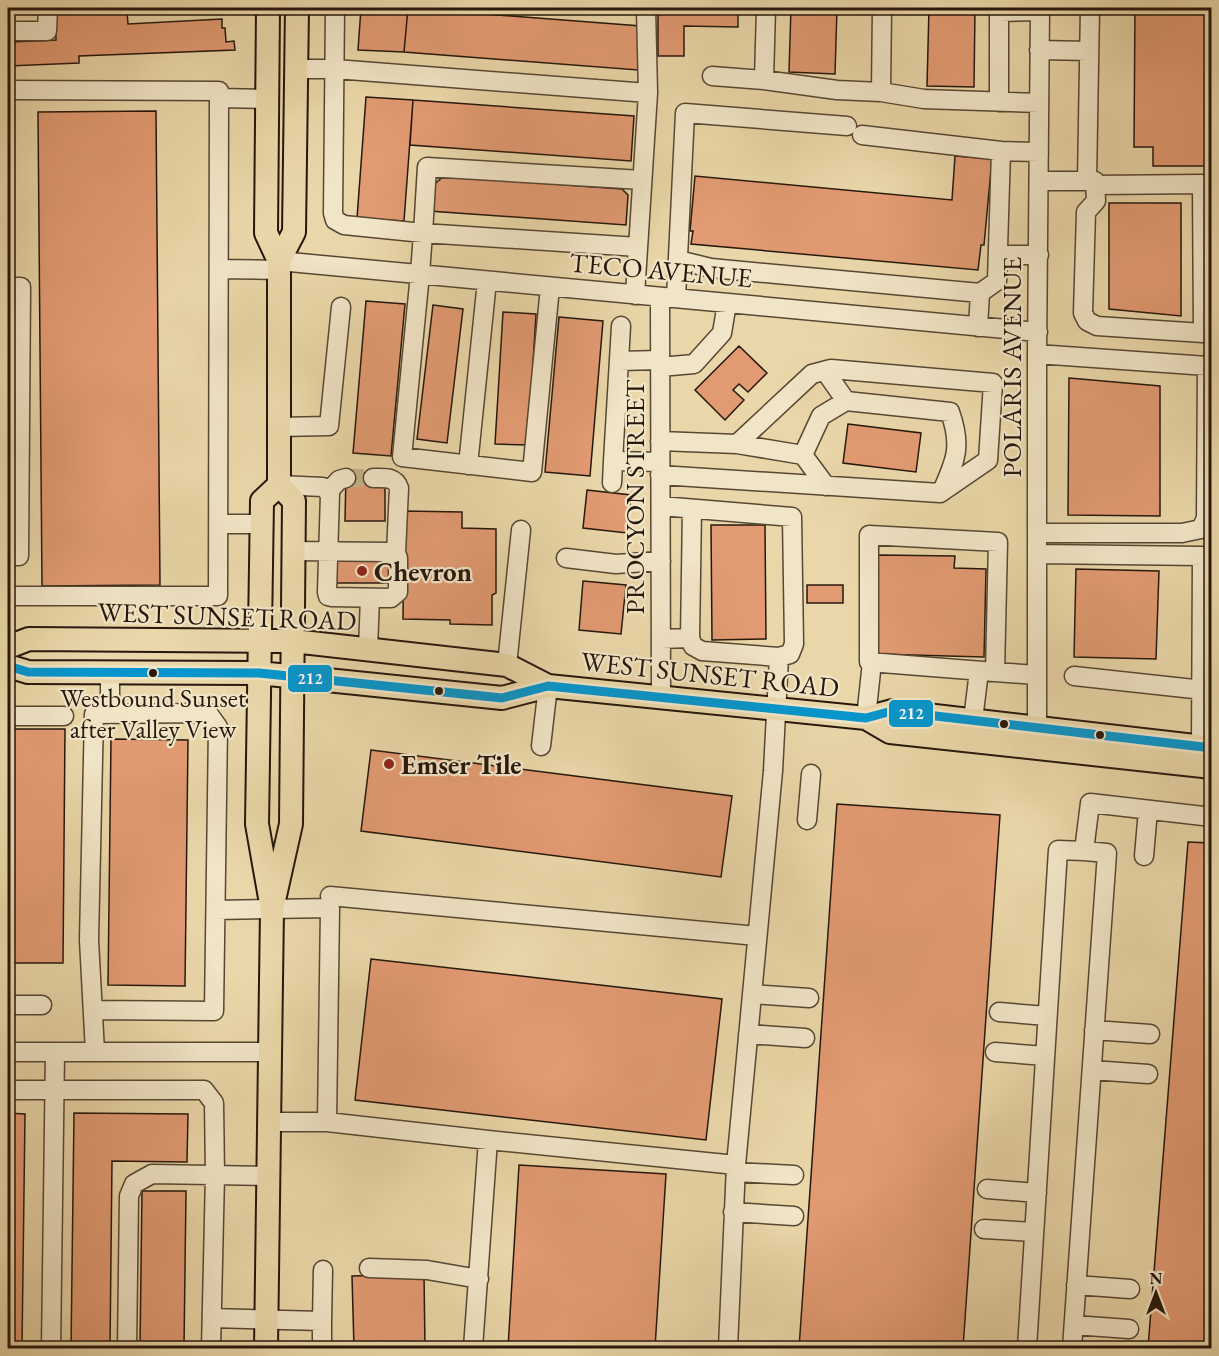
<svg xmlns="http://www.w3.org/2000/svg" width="1219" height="1356" viewBox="0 0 1219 1356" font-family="'EB Garamond',serif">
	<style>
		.building { fill: #e29a72; stroke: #26170c; stroke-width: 1.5 }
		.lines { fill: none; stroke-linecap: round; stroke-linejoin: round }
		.minor-tunnel { stroke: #c3b18a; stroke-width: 18; stroke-dasharray: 18 9; stroke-linecap: butt }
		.minor-casing { stroke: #574733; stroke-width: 21 }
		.major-casing { stroke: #26170c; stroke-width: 26 }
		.minor { stroke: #f1e5c7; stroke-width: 18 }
		.major { stroke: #ead7a9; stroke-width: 22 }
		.bus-1-casing { stroke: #f1e5c7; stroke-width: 14 }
		.bus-1 { stroke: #0696cd; stroke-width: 9 }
		.poi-dot { fill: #8f2418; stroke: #f1e5c7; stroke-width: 2 }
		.bus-dot { fill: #26170c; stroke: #f1e5c7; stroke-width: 2 }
		.labels { text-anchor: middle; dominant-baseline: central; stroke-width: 4.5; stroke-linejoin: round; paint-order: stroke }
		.bus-label { font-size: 26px; fill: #26170c; stroke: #f1e5c7 }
		.street-label { font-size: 27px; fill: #26170c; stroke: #f1e5c7 }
		.poi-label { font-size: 27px; font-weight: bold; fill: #26170c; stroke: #f1e5c7; text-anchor: start }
		.line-badge { stroke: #f1e5c7; stroke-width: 2 }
		.badge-label { font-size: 16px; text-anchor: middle; font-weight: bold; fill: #fff }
	</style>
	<rect width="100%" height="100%" fill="#ead7a9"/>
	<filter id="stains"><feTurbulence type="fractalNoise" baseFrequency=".00333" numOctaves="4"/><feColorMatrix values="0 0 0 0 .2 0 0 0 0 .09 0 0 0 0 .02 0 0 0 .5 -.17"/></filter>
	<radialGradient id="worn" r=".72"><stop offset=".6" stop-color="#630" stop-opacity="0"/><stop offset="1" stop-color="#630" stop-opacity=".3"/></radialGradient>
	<path class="building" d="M67,8H109V13L127,12L128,24L222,19V28H225L226,42L234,41L235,50L79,56V63L8,66V49H10V42L56,40L55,14H67Z
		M361,8H408L404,52L358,50Z
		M408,8L641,26L638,70L404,52Z
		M658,8H738V27L684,26V56H658Z
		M791,8H837L835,74L789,72Z
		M929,8H975L974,87L927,86Z
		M1135,8H1212V166H1153V147H1134Z
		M366,97L413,100L404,221L357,218Z
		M413,100L634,116L631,161L410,145Z
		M156,111L160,585L42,586L38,112Z
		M955,156L992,159L984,245H981L978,270L691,244L693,231H690L695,176L952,200Z
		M444,176L622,189L628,195L626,225L429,211L431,187Z
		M1109,203H1181V316L1109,309Z
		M366,301L405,304L391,456L353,453Z
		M433,305L463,309L447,443L417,439Z
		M503,312L536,314L528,445L495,444Z
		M559,317L603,321L590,476L545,472Z
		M739,346L767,373L748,392L739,384L733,390L744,400L725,420L695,390Z
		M1069,378L1160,386V516L1068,515Z
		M848,424L921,433L916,472L843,463Z
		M346,472L373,473V487H385V521H345Z
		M587,490L631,495L627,533L583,528Z
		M404,511L462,512V528L496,529V593L492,595V625L450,624V620L403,619Z
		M711,525H765L766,639L712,640Z
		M878,555L955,556L954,568L986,569L984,657L876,654Z
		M333,559L391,560V583H333Z
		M1076,569L1159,571L1156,659L1074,657Z
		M583,581L626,585L621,634L579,630Z
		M807,585H843V603H807Z
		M8,729H65L63,963H8Z
		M111,739L188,740L185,986L108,985Z
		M371,750L732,796L721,877L361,831Z
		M837,804L1000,815L963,1348H799Z
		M1188,842L1212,843V1348H1148Z
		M371,959L722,999L706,1140L355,1100Z
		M8,1113L25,1114L22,1348H8Z
		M74,1113L188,1114L187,1162L112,1161L110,1348H71Z
		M519,1165L666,1174L655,1348H508Z
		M142,1191H186L184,1348H140Z
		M424,1274L425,1348H354L352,1276Z"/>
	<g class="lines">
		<path class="minor-tunnel" d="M346,478H373"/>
		<g class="minor-casing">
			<path id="minor" d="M335,8L333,213L335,220L344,225L423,233L420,274L402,457L532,472L550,287
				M999,8V102
				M999,12L1040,11
				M8,31H47L48,8
				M1039,50L1089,51
				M296,69H335L648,93
				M712,76L764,80L766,8
				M764,80L837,90L881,92L882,8
				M8,90L219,91L218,596H8
				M881,92L924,99L1039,103
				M219,98L268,99
				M862,135L1001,151
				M1039,181H1095L1096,201L1086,212L1083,313L1087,321L1097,326L1203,333L1202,184L1095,185
				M1087,181L1090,8
				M638,247L423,233L427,167L642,180
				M998,255H1039
				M678,260L711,268L980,293L978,327
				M279,261L1038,332
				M219,269L279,270
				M8,287H21L19,556H8
				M980,293L997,281L1001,151L1039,152
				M635,295L648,93L646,8
				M660,297L661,696
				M676,298L685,113L847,126
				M621,326L613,461L660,462
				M1037,354L1207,366L1206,518L1201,529L1182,533H1037
				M619,361L660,360
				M660,367L694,364L722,333L727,303
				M825,371L846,401
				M279,427L329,426L341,307
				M660,441L737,444L803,455L826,486
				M803,455L821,416L846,401L950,412C962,446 956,460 942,491
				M468,465L487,281
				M660,475L940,493L988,460L993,383L831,369L812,374L737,444
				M373,478C384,478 395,476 399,488L396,553
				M612,483L613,461
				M279,485L323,487L330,494L327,592L328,596L332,597L391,598L398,592V558L396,553L389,552L293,551
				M329,491L339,480L346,478
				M661,506L792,517L794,644L790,654L779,657L702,651L693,646L690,638L661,639
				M218,524H261
				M1037,554L1202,556L1201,747
				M566,558L616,564L661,561
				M690,638L692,509
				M368,649L370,598
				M507,665L521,530
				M110,672V714
				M995,672L869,662V535L998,542L995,672L1037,675
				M1074,676L1203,690
				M8,716H64
				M866,718L872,662
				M973,720L979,671
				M1037,727V354L1040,8
				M541,746L548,686
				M807,820L811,774
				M1144,856L1148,810
				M330,896L757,936
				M216,910L330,908L327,1122
				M752,994L809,998
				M8,1005H42
				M94,1010L214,1011L218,727L208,713L94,714L89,940L95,1052
				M999,1012L1047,1016
				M1094,1030L1150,1034
				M748,1034L805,1038
				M8,1052H270
				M995,1052L1045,1056
				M1092,1070L1148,1074
				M8,1090H204L214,1103L215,1175L211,1348
				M269,1122H327L488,1140L473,1348
				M488,1140L736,1165L728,1348
				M736,1165L773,771L779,657
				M735,1172L794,1175
				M987,1189L1037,1193
				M733,1212L794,1216
				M984,1229L1034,1232
				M369,1268L427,1270L479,1279
				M1076,1285L1130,1289
				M212,1318L322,1321L323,1270
				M1074,1325L1129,1329
				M51,1348L55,1052
				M127,1348L129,1196L134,1184L152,1174L268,1176
				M322,1348V1321
				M1027,1348L1058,850L1084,851L1090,803L1212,817
				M1072,1348L1107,853L1084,851"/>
		</g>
		<g class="major-casing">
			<path id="major" d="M268,8L266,233L279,261V485L294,501L291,824L272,909
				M279,261L294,232L297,8
				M8,647L29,639L293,641L507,665L548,686
				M8,666L28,672L259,673L502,698L548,686L866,718L892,711L1212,748
				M866,718L890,732L1212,767
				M266,1348L272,909L257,824L262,501L279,485"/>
		</g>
		<use href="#minor" class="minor"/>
		<use href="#major" class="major"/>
		<g class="bus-1-casing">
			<path id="bus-1" d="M8,666L28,672L259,673L502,698L548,686L866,718L892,711L1212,748"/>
		</g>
		<use href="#bus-1" class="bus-1"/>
	</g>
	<g class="poi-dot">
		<circle cx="362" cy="571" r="6"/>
		<circle cx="389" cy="764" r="6"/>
	</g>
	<g class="bus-dot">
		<circle cx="153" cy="673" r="5"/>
		<circle cx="439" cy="691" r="5"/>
		<circle cx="1004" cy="724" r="5"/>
		<circle cx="1100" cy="735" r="5"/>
	</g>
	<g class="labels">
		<g class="bus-label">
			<text x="153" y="698">Westbound Sunset<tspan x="153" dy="31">after Valley View</tspan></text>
		</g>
		<g class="street-label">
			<text transform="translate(661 270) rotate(5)">TECO AVENUE</text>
			<text transform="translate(1011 367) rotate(-90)">POLARIS AVENUE</text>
			<text transform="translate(634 497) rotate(-90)">PROCYON STREET</text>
			<text transform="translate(227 616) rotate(2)">WEST SUNSET ROAD</text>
			<text transform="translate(710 674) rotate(6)">WEST SUNSET ROAD</text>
		</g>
		<g class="poi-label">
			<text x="374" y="571">Chevron</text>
			<text x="401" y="764">Emser Tile</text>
		</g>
	</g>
	<g class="line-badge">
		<rect x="287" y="664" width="46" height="29" rx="6" fill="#0696cd"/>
		<rect x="888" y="699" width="46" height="29" rx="6" fill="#0696cd"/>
	</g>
	<g class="badge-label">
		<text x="310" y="684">212</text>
		<text x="911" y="719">212</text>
	</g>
	<rect width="1219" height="1356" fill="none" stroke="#ead7a9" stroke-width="30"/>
	<rect x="9" y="9" width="1201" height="1338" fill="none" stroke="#26170c" stroke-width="3"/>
	<rect x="15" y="15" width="1189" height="1326" fill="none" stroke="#26170c" stroke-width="1.5"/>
	<g transform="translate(1156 1293)" stroke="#f1e5c7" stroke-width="4.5" paint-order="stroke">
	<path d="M0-4.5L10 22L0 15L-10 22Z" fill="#26170c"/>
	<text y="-9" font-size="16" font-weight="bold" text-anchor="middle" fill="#26170c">N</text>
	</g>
	<rect width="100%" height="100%" filter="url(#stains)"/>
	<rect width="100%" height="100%" fill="url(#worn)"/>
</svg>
